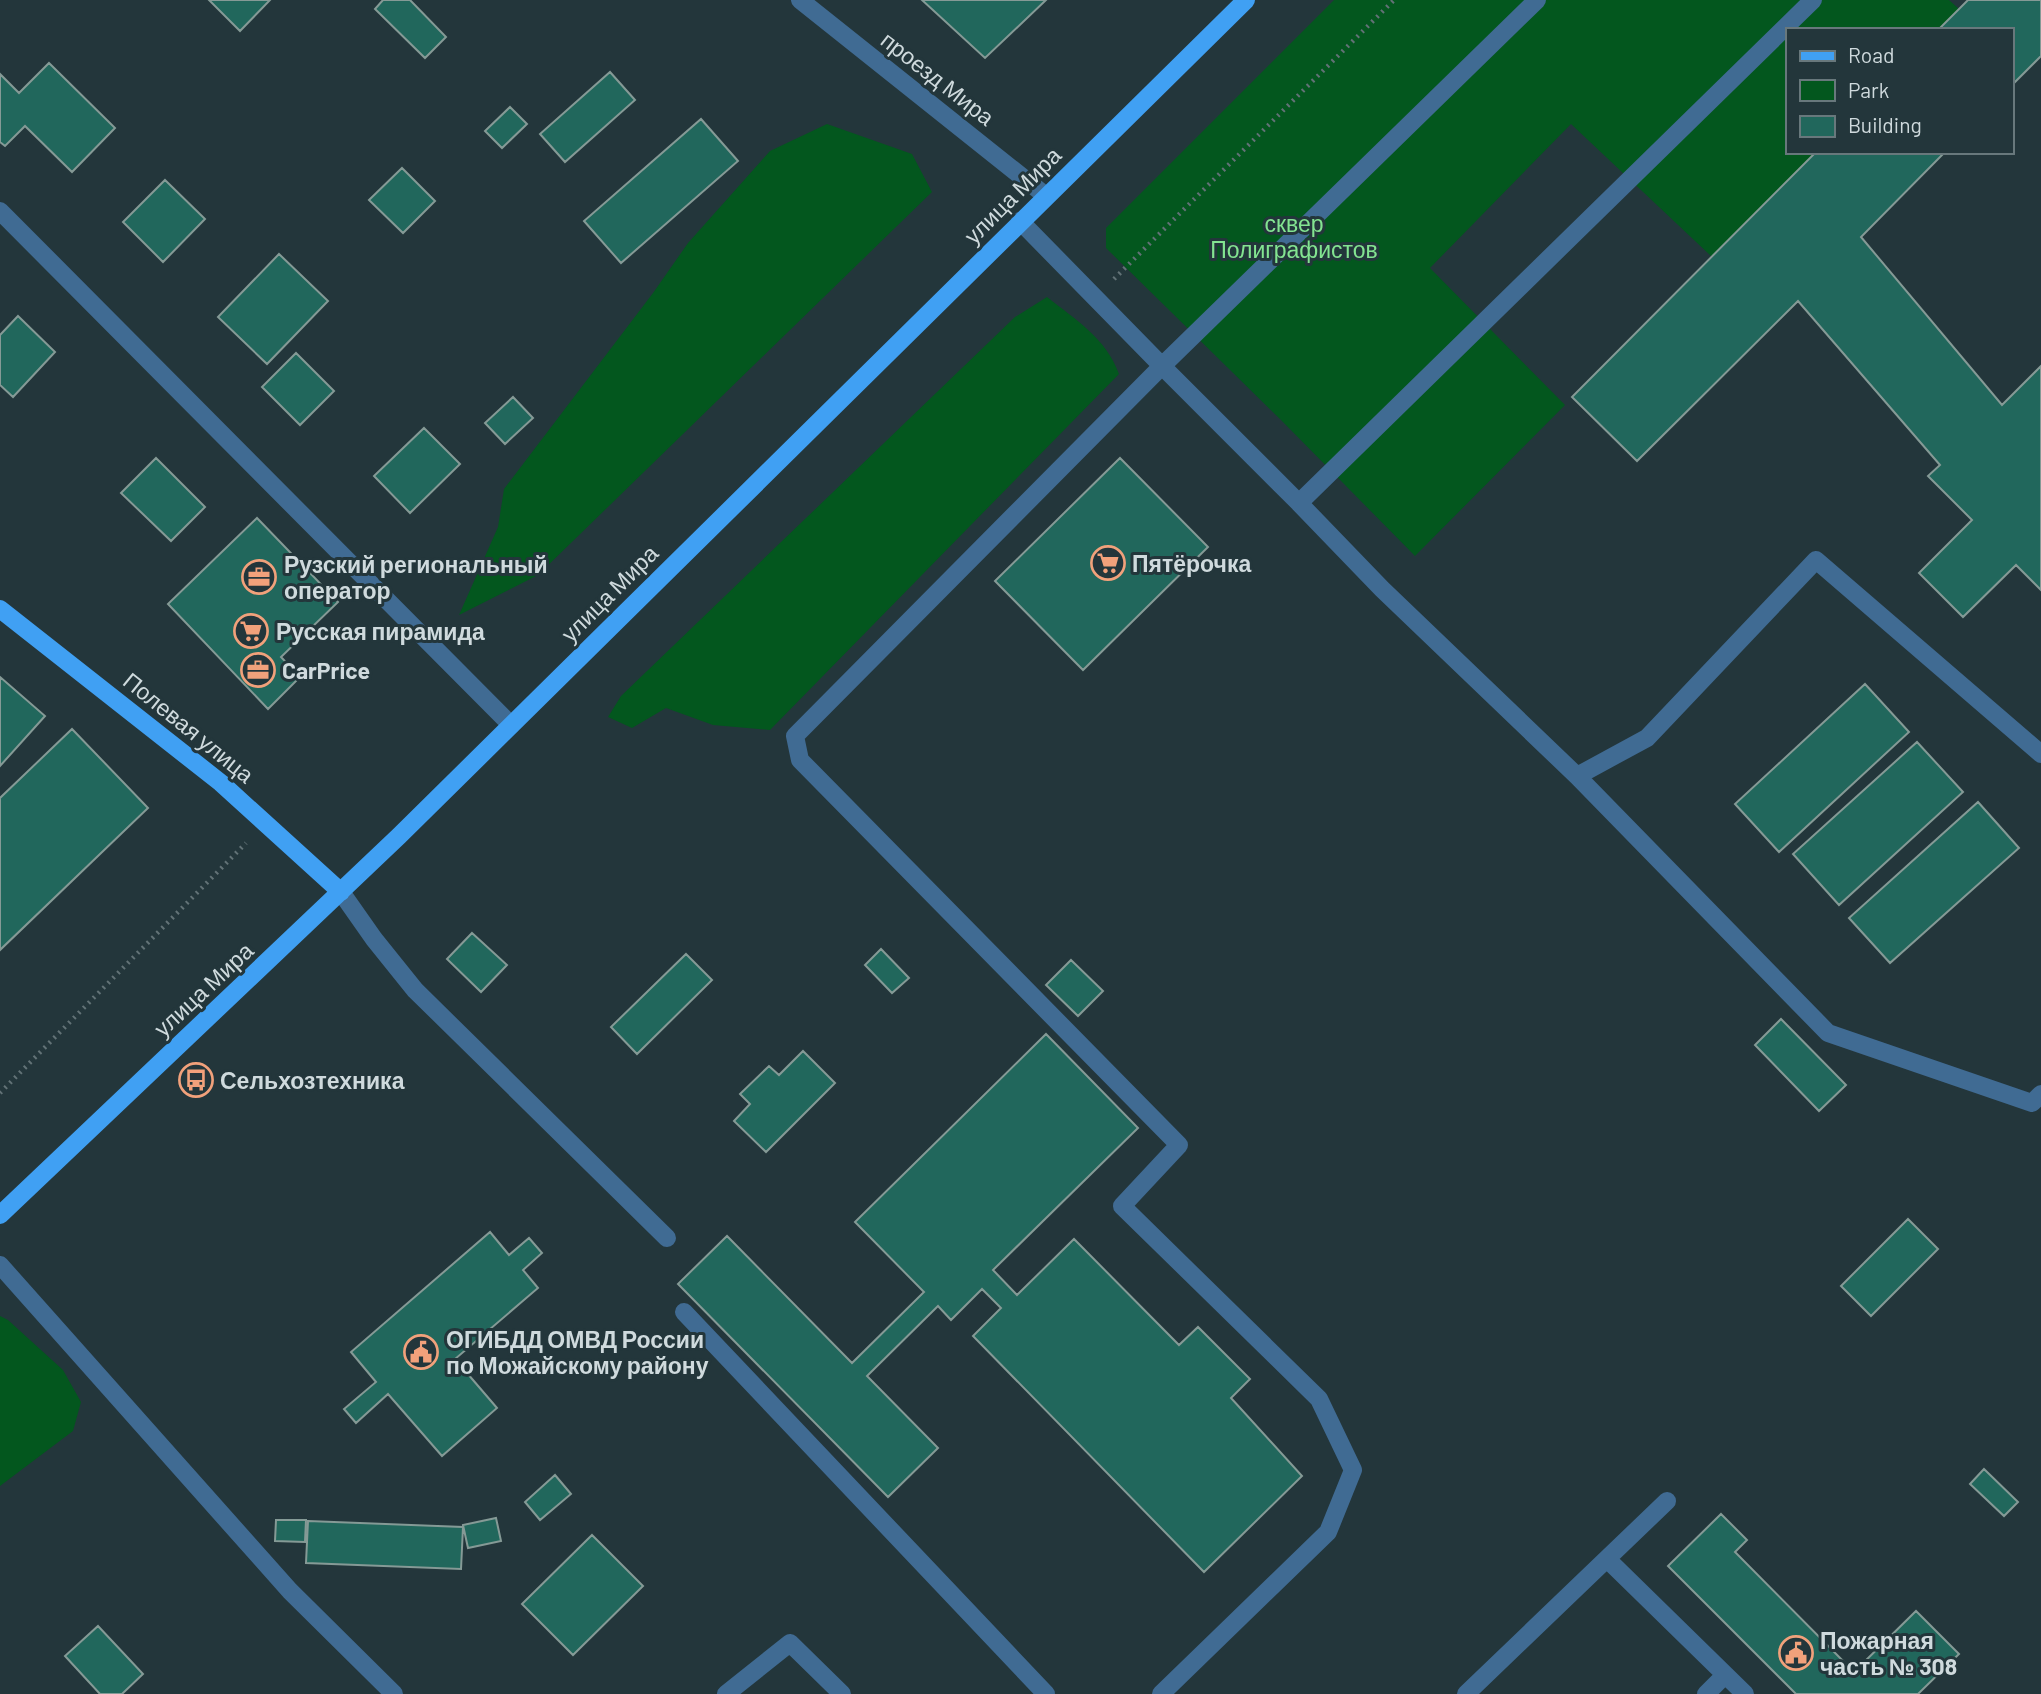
<svg xmlns="http://www.w3.org/2000/svg" width="2041" height="1694" viewBox="0 0 2041 1694" font-family="Barlow,sans-serif">
	<style>
		.green { fill: #03571e }
		.building { fill: #21675c; stroke: #859a96; stroke-width: 2 }
		.lines { fill: none; stroke-linecap: round; stroke-linejoin: round }
		.path { stroke: #627276; stroke-width: 4.5; stroke-dasharray: 2 5; stroke-linecap: butt }
		.minor { stroke: #406b93; stroke-width: 18 }
		.major { stroke: #40a0f3; stroke-width: 18 }
		.labels { text-anchor: middle; dominant-baseline: central; stroke-width: 6; stroke-linejoin: round; paint-order: stroke }
		.street-label { font-size: 23px; fill: #cfdadd; stroke: #23363b }
		.park-label { font-size: 23px; fill: #83e491; stroke: #23363b }
		.poi-label { font-size: 23px; font-weight: bold; fill: #cfdadd; stroke: #23363b; text-anchor: start }
	</style>
	<rect width="100%" height="100%" fill="#23363b"/>
	<path class="green" d="M1334,0H1949L1959,9L1938,30H1787V152H1816L1712,257L1571,124L1430,268L1565,405L1415,556L1280,419L1106,248V228Z
		M827,124L912,154L932,192L538,575L459,615L498,527L504,489L653,293L688,243L770,151Z
		M1047,297C1076,320 1106,338 1119,374L770,730L713,725L666,708L632,728L608,717L621,696L1015,317Z
		M0,1316L8,1320L63,1370L81,1402L73,1431L0,1486Z"/>
	<path class="building" d="M209,0H270L240,31Z
		M383,0H410L446,37L425,58L375,9Z
		M922,0H1046L985,58Z
		M1968,0H2041V56L2011,86V30H1938Z
		M49,63L115,128L72,172L25,126L5,146L0,142V74L19,93Z
		M610,72L635,100L565,162L540,134Z
		M510,107L527,124L502,148L485,131Z
		M701,119L738,161L621,263L584,221Z
		M1816,152H1945L1861,237L2002,405L2041,366V590L2016,565L1963,617L1919,573L1972,520L1928,476L1940,465L1798,301L1637,461L1572,397Z
		M402,168L435,201L403,233L369,200Z
		M165,180L205,219L163,262L123,222Z
		M279,254L328,301L267,364L218,317Z
		M18,316L55,352L13,397L0,385V335Z
		M296,353L334,391L300,425L262,387Z
		M513,397L533,418L505,444L485,423Z
		M424,428L460,464L410,513L374,476Z
		M156,458L205,507L171,541L121,493Z
		M1120,458L1208,547L1083,670L995,581Z
		M257,518L338,602L281,657L300,677L268,709L168,604Z
		M0,677L45,716L0,766Z
		M1865,684L1909,732L1779,852L1735,804Z
		M72,729L148,808L0,950V798Z
		M1917,742L1963,792L1839,905L1793,854Z
		M1978,802L2019,848L1890,963L1849,918Z
		M472,933L507,965L481,992L447,959Z
		M881,949L909,978L892,993L865,965Z
		M686,954L712,980L637,1054L611,1027Z
		M1071,960L1103,991L1078,1016L1046,985Z
		M1781,1019L1846,1085L1819,1111L1755,1045Z
		M1046,1034L1138,1128L993,1270L1017,1295L1074,1239L1179,1345L1198,1327L1250,1379L1231,1398L1302,1476L1204,1572L973,1336L1001,1308L982,1289L951,1320L938,1306L867,1376L938,1448L888,1497L678,1284L727,1236L852,1363L924,1292L855,1222Z
		M803,1051L835,1083L766,1152L734,1121L750,1104L740,1094L769,1066L779,1075Z
		M1908,1219L1938,1249L1871,1316L1841,1286Z
		M490,1232L509,1255L529,1238L542,1253L523,1270L538,1288L455,1359L497,1408L442,1456L388,1394L356,1423L344,1409L376,1382L351,1352Z
		M1984,1469L2018,1502L2004,1516L1970,1484Z
		M555,1475L571,1494L540,1520L525,1502Z
		M1721,1514L1747,1540L1735,1552L1854,1672L1916,1611L1959,1654L1918,1694H1796L1668,1566Z
		M496,1518L501,1541L468,1548L463,1525Z
		M276,1520H306L305,1542L275,1541Z
		M308,1521L463,1527L461,1569L306,1563Z
		M592,1535L643,1586L573,1655L522,1604Z
		M98,1626L143,1674L122,1694H100L65,1656Z"/>
	<g class="lines">
		<path class="path" d="M1114,279L1394,0
			M0,1093L246,843"/>
		<path class="minor" d="M800,0L1046,196
			M1537,0L1162,366L1299,503L1813,0
			M0,211L511,725
			M1020,221L1162,366L795,736L800,760L1179,1145L1122,1206L1319,1399L1353,1470L1328,1532L1161,1694
			M1299,503L1382,589L1577,776L1647,738L1816,560L2041,754
			M1577,776L1828,1033L2032,1103L2041,1094
			M341,892L374,939L415,990L667,1238
			M0,1265L290,1591L394,1694
			M684,1312L1046,1694
			M1607,1559L1745,1694
			M726,1694L790,1643L842,1694
			M1466,1694L1667,1501
			M1706,1694L1725,1675"/>
		<path class="major" d="M0,609L221,783L341,892
			M0,1215L399,836L1246,0"/>
	</g>
	<defs>
		<g id="supermarket-ring" transform="scale(1.75)"><circle r="9.5" fill="#23363b" stroke="#f1a17b" stroke-width="1.5"/><path d="M-6-5.5h2.5l.6 2H6L4.5 2H-2.5L-4.4-4H-6ZM-1.5 3.2a1.3 1.3 0 1 0 .1 0ZM3 3.2a1.3 1.3 0 1 0 .1 0Z" fill="#f1a17b"/></g>
		<g id="office-ring" transform="scale(1.75)"><circle r="9.5" fill="#23363b" stroke="#f1a17b" stroke-width="1.5"/><path d="M-6-3h4V-5.5h4V-3h4V5H-6ZM-1-4.5V-3h2v-1.5ZM-6 0V1H6V0Z" fill="#f1a17b"/></g>
		<g id="bus-ring" transform="scale(1.75)"><circle r="9.5" fill="#23363b" stroke="#f1a17b" stroke-width="1.5"/><path d="M-5-6H5V4H4V6H2V4H-2V6H-4V4H-5ZM-3.5-4V0h7V-4ZM-3.5 1.2v1.5H-2V1.2ZM2 1.2v1.5H3.5V1.2Z" fill="#f1a17b"/></g>
		<g id="civic-ring" transform="scale(1.75)"><circle r="9.5" fill="#23363b" stroke="#f1a17b" stroke-width="1.5"/><path d="M-.6-6.5H3V-4.5H.6V-3L4-1V1h2V6H-6V1h2V-1L-.6-3ZM-1.2 2.5V6h2.4V2.5Z" fill="#f1a17b"/></g>
	</defs>
	<g fill-rule="evenodd">
		<use href="#supermarket-ring" x="1108" y="563"/>
		<use href="#office-ring" x="259" y="577"/>
		<use href="#supermarket-ring" x="251" y="631"/>
		<use href="#office-ring" x="258" y="670"/>
		<use href="#bus-ring" x="196" y="1080"/>
		<use href="#civic-ring" x="421" y="1352"/>
		<use href="#civic-ring" x="1796" y="1653"/>
	</g>
	<g class="labels">
		<g class="street-label">
			<text transform="translate(938 78) rotate(38)">проезд Мира</text>
			<text transform="translate(1012 195) rotate(-45)">улица Мира</text>
			<text transform="translate(609 593) rotate(-45)">улица Мира</text>
			<text transform="translate(189 727) rotate(39)">Полевая улица</text>
			<text transform="translate(203 989) rotate(-43)">улица Мира</text>
		</g>
		<g class="park-label">
			<text x="1294" y="223">сквер<tspan x="1294" dy="26">Полиграфистов</tspan></text>
		</g>
		<g class="poi-label">
			<text x="1132" y="563">Пятёрочка</text>
			<text x="284" y="564">Рузский региональный<tspan x="284" dy="26">оператор</tspan></text>
			<text x="276" y="631">Русская пирамида</text>
			<text x="282" y="670">CarPrice</text>
			<text x="220" y="1080">Сельхозтехника</text>
			<text x="446" y="1339">ОГИБДД ОМВД России<tspan x="446" dy="26">по Можайскому району</tspan></text>
			<text x="1820" y="1640">Пожарная<tspan x="1820" dy="26">часть № 308</tspan></text>
		</g>
	</g>
	<rect x="1786" y="28" width="228" height="126" fill="#23363b" stroke="#68787c" stroke-width="2"/>
	<rect x="1800" y="51" width="35" height="10" fill="#40a0f3" stroke="#68787c" stroke-width="2"/>
	<text x="1848" y="63" font-size="21" fill="#cfdadd">Road</text>
	<rect x="1800" y="80" width="35" height="21" fill="#03571e" stroke="#68787c" stroke-width="2"/>
	<text x="1848" y="98" font-size="21" fill="#cfdadd">Park</text>
	<rect x="1800" y="116" width="35" height="21" fill="#21675c" stroke="#68787c" stroke-width="2"/>
	<text x="1848" y="133" font-size="21" fill="#cfdadd">Building</text>
</svg>
